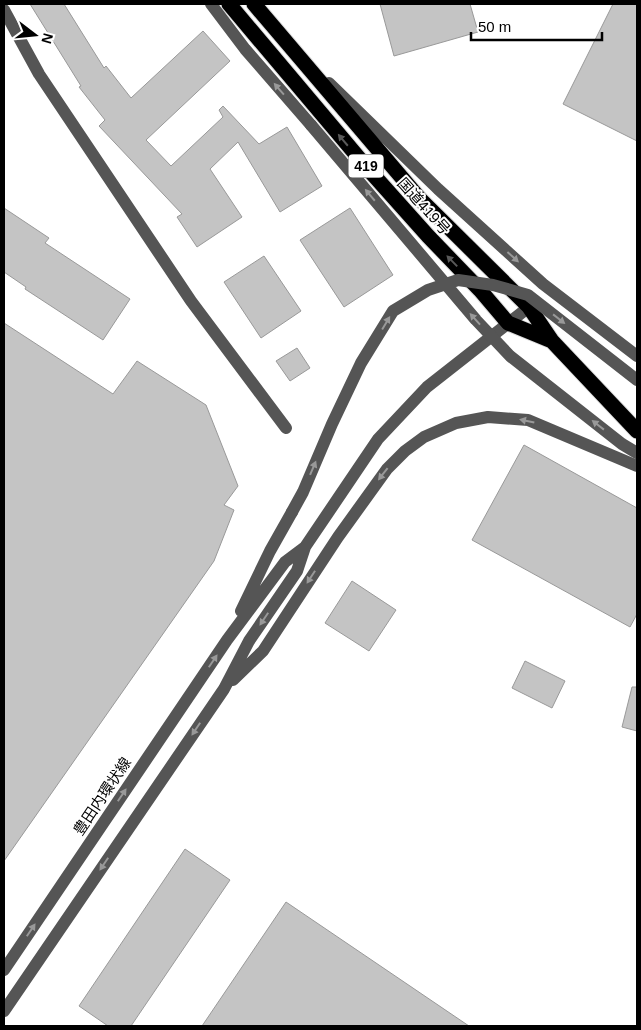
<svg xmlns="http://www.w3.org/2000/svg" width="641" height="1030" viewBox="0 0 641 1030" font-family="Arial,'Noto Sans JP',sans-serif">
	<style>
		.building { fill: #c4c4c4; stroke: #999 }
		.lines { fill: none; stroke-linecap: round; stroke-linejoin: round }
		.highway-casing { stroke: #dbdbdb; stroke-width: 17 }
		.minor { stroke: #555; stroke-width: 12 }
		.highway { stroke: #000; stroke-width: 15 }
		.minor-bridge { stroke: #555; stroke-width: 12 }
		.oneway { fill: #999 }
		.oneway2 { fill: #595959 }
		.labels { text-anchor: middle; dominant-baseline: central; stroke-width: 4; stroke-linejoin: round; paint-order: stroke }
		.shield { fill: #fff; stroke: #4c4c4c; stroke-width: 1 }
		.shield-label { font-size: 14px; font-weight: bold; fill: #000 }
		.street-label { font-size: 15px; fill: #000; stroke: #fff }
	</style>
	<rect width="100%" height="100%" fill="#fff"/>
	<path class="building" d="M30,4H64L104,68L106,66L131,98L203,31L230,61L146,140L171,166L223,117L219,110L223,106L259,144L287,127L322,186L280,212L238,142L210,169L242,217L197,247L177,217L182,214L99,126L105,120L79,87L81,86Z
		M380,4H470L478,32L394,56Z
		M613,4H637V141L563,104Z
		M4,208L49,238L45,243L130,299L103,340L25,289L26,287L4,272Z
		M350,208L393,275L344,307L300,240Z
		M264,256L301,311L261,338L224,282Z
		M4,323L113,394L137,361L206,405L238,486L224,505L234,510L214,561L4,861Z
		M297,348L310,368L290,381L276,361Z
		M524,445L637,508V614L630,627L472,540Z
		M352,581L396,610L369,651L325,623Z
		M525,661L565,681L552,708L512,688Z
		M632,687H637V731L622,727Z
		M185,849L230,880L131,1026H108L79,1006Z
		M286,902L469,1026H202Z"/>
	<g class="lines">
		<g class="highway-casing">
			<path id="highway" d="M229,4L369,170L428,236L480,290L508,323L552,341
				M254,4L420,199L529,307L552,341L637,431"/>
		</g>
		<path class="minor" d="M211,4L245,49L311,125
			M4,10L39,74L191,301L286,428
			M329,83L438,189L543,284L637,356
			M241,611L270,551L292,512
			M233,680L263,651L338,537L387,469L405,451L424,437L456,423L488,417L528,420L637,466
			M4,970L227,640L285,562L305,547
			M4,1011L224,689L249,641L297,571L305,547L378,439L427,387L529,307"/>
		<use href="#highway" class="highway"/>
		<path class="minor-bridge" d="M311,125L476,320L510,356L622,444L637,453
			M292,512L303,492L332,424L361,363L393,311L428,290L458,280L493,285L528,295L637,380"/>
	</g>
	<defs><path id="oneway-solid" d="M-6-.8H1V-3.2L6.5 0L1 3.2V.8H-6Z" transform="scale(1.25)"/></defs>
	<g class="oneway">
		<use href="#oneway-solid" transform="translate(279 89) rotate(-131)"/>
		<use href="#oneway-solid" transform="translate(370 195) rotate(-130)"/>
		<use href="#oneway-solid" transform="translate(513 257) rotate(42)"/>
		<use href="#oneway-solid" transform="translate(475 319) rotate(-132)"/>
		<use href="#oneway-solid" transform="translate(559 319) rotate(38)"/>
		<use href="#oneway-solid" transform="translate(386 323) rotate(-59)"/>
		<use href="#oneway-solid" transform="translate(527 421) rotate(-168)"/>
		<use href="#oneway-solid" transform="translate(598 425) rotate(-142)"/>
		<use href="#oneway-solid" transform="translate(313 468) rotate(-67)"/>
		<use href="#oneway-solid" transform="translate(383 474) rotate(128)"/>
		<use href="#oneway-solid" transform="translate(311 577) rotate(123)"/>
		<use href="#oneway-solid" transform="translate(264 619) rotate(124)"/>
		<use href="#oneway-solid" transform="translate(213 661) rotate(-56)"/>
		<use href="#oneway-solid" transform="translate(196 729) rotate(124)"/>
		<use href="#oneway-solid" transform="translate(122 795) rotate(-56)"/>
		<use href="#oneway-solid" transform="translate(104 864) rotate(124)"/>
		<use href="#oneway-solid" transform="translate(31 930) rotate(-56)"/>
	</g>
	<g class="oneway2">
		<use href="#oneway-solid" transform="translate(343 140) rotate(-130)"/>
		<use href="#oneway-solid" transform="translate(452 261) rotate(-134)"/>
	</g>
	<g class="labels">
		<rect class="shield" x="348.5" y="154.5" width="35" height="23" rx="4"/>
		<g class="shield-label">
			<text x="366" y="166">419</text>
		</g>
		<g class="street-label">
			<text transform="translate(424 206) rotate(48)">国道419号</text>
			<text transform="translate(102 796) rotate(-56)">豊田内環状線</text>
		</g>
	</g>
	<rect width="641" height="1030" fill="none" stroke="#000000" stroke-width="10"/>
	<g transform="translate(35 35) rotate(106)" stroke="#ffffff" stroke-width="4" paint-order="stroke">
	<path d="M0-4L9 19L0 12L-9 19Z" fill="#000000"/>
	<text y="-8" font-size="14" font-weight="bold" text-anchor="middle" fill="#000000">N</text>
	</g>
	<path d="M471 32v8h131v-8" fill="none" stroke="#000000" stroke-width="2.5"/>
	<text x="478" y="32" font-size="15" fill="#000000" stroke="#ffffff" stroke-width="4" paint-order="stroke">50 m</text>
</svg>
